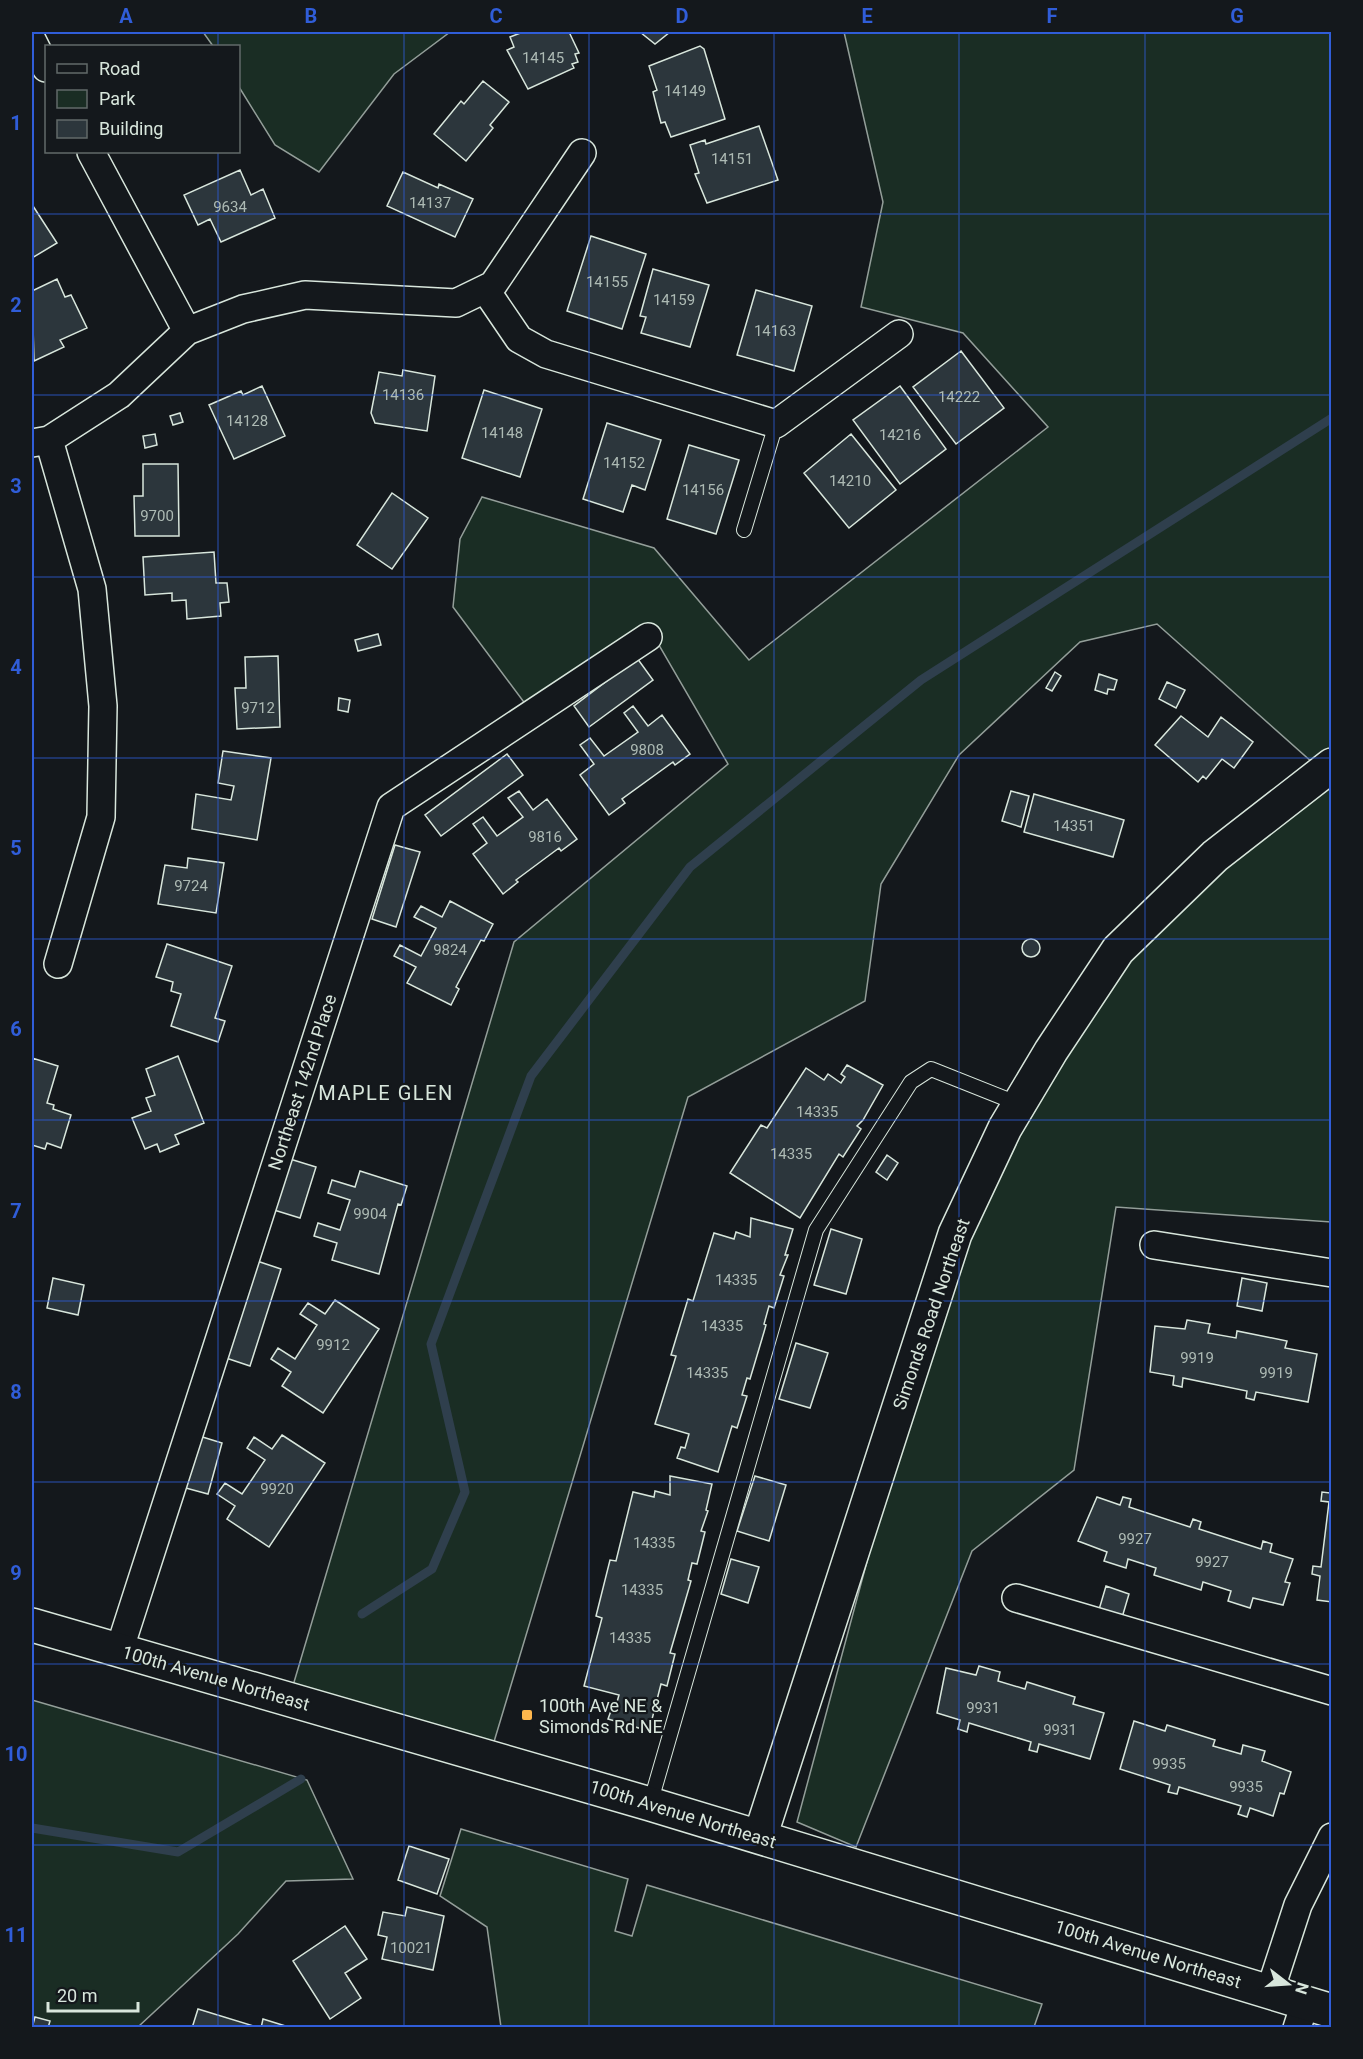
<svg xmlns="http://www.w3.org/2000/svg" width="1363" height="2059" viewBox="0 0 1363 2059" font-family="Roboto,sans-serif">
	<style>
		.green { fill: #1a2d24; stroke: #939e99; stroke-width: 1.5 }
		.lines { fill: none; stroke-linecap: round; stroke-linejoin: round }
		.stream { stroke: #2f3f4d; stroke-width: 9 }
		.building { fill: #2c363c; stroke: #d8e6dc; stroke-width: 1.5 }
		.lane-casing { stroke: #d8e6dc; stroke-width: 16 }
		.street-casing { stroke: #d8e6dc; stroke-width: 30 }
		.secondary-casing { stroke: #d8e6dc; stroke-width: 36 }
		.lane { stroke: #14181c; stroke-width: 14 }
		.street { stroke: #14181c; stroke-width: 27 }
		.secondary { stroke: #14181c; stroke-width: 33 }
		.grid { fill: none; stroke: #305dd8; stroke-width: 1.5; stroke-opacity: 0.55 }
		.poi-dot { fill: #ffb74d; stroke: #14181c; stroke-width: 2 }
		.labels { text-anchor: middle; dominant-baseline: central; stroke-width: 4.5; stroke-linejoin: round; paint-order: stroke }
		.number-label { font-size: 15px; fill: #adbab4 }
		.street-label { font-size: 18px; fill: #d8e6dc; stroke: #14181c }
		.poi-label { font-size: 18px; fill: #d8e6dc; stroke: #14181c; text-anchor: start }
		.neighbourhood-label { font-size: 20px; letter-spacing: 1.5px; fill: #d8e6dc; stroke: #14181c }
		.neatline { fill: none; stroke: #305dd8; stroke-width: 2 }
		.grid-label { font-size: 20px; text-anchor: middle; font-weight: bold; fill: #305dd8 }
	</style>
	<rect width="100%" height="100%" fill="#14181c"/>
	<path class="green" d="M203,32H450L394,74L319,172L275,145L239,87L238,46H213Z
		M844,32H1331V1222L1116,1207L1074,1470L972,1551L856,1847L797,1822L955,1234L1118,950L1322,771L1157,624L1080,642L959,755L881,884L865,1001L688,1097L490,1755L289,1699L514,942L728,764L652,633L532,713L453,607L460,539L482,497L654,548L749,660L1048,427L963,333L861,307L883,202Z
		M32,1700L307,1780L353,1879L286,1881L238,1934L139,2026L54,2027L32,2021Z
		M461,1829L628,1879L615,1931L632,1936L647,1885L1042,2004L1034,2027H501L487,1927L440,1896Z"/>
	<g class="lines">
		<path class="stream" d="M362,1614L432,1569L465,1492L431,1344L531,1076L690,867L921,680L1332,418
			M32,1828L178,1852L301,1779"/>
	</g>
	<path class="building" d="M523,32H569L579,53L575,54L578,62L572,64L574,68L528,89L507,50L514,47L510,37Z
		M640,32H670L655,44Z
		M700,46L704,49L725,119L671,137L665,122L661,123L657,108L653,92L657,90L649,66Z
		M483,81L509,102L490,125L493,128L466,161L434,134L461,101L464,104Z
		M759,126L778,180L707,203L695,174L699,173L690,145L705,140L706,144Z
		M240,170L251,195L263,189L275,218L221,242L210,219L198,225L184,195Z
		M403,172L438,188L439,184L473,199L455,237L387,206Z
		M33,206L57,243L32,258V207Z
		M591,236L646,254L622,329L567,311Z
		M653,269L709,285L690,347L641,333L646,317L640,316Z
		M57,279L65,297L71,295L87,328L60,340L64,347L34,361L32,291Z
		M756,290L812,306L794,371L737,355Z
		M961,351L1004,408L956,444L913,387Z
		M403,370L435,376L427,431L375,423L371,413L379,372L402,376Z
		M262,386L285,436L234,459L209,405L241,391L243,395Z
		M900,386L946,449L900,484L853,420Z
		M484,390L542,409L520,477L462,458Z
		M180,413L183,422L173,425L170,416Z
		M607,423L661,440L645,490L632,485L623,512L583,499Z
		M155,434L157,445L145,448L143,436Z
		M851,434L896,490L849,528L804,473Z
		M689,445L739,460L716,534L667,519Z
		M143,464H178L179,536H135L134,496H143Z
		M392,493L428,518L392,569L357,545Z
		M214,552L216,583H227L229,602L220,603L221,616L187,619L186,600L172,601V593L145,595L143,557Z
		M378,634L381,645L358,651L355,640Z
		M278,656L280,727L237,729L235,688H246L245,657Z
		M637,658L653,680L589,727L574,706Z
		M1055,672L1061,676L1052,691L1046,688Z
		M1099,674L1117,680L1114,690L1108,689L1107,694L1095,690Z
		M1167,682L1185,690L1176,708L1159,699Z
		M339,698L350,700L348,712L338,710Z
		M633,706L648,726L662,715L690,754L675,765L673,762L622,799L625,803L609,815L580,775L594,764L580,745L590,738L604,756L638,732L624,713Z
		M1181,716L1208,737L1221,717L1253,742L1234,768L1222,759L1206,779L1203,776L1198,782L1155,745Z
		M223,751L271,758L257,840L192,829L196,794L231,800L234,786L218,783Z
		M507,754L523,775L441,836L425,815Z
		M519,791L533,810L547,799L577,839L561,851L559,848L516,880L518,882L503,894L473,854L487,843L473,824L483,817L497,836L523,817L508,798Z
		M1011,791L1029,796L1021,827L1002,821Z
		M1034,794L1124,820L1113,857L1024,832Z
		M395,845L420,852L396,927L372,919Z
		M188,858L224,863L216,913L158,904L165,865L187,868Z
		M450,901L493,924L484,941L481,940L456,987L459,989L451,1005L407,983L416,967L394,956L400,945L421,956L436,928L414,917L421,906L442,917Z
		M1022 948a9 9 0 1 1 18 0a9 9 0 1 1-18 0Z
		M167,944L232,966L215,1018L225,1021L218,1042L171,1026L181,994L171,991L173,982L156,977Z
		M178,1056L204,1123L175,1135L179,1144L160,1152L157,1144L145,1149L132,1118L151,1111L146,1098L155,1095L146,1069Z
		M32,1058L58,1066L47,1103L54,1105L53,1109L71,1115L61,1148L47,1143L45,1149L32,1145Z
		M847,1065L883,1085L863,1120L857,1126L861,1129L843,1157L839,1154L800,1218L730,1173L761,1125L767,1128L806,1068L824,1080L828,1074L841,1083L845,1077L841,1074Z
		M887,1155L898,1163L887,1180L876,1172Z
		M290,1159L316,1167L300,1218L274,1210Z
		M360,1171L407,1186L401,1205L398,1204L379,1274L332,1260L337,1243L314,1236L318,1223L340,1230L350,1200L328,1193L332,1180L355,1187Z
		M751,1218L793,1229L785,1255H788L780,1275L784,1276L774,1308L769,1306L764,1324L766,1325L764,1332L750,1379L747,1378L742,1395L747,1396L737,1428L732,1426L718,1472L677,1458L681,1447L685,1448L689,1434L655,1424L676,1356L671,1355L688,1299L693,1301L714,1233L734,1239L736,1232L750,1237Z
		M831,1229L862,1239L846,1294L814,1285Z
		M257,1261L281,1269L250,1366L226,1358Z
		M53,1278L84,1285L78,1315L47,1308Z
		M1242,1278L1267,1283L1262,1311L1237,1306Z
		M335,1300L379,1329L323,1413L282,1386L291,1372L271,1359L278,1348L295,1359L317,1325L300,1314L308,1303L325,1314Z
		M1187,1320L1210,1324L1208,1333L1236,1338L1237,1331L1287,1341L1285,1348L1317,1354L1308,1402L1256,1392L1254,1400L1246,1398L1247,1391L1183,1378L1182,1387L1173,1385L1174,1376L1150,1372L1155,1326L1185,1329Z
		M796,1343L828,1353L810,1408L779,1399Z
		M196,1435L222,1443L208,1494L182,1487Z
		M282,1435L325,1463L269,1547L227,1519L235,1506L217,1494L225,1483L242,1494L265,1460L247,1448L254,1437L272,1449Z
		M670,1476L712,1484L706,1510L708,1511L701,1531L705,1532L697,1564L692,1563L688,1580L691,1581L689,1588L670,1653L675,1654L667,1686L661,1684L649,1731L608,1719L612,1708L615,1709L619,1695L584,1686L602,1618L596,1616L610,1560L616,1561L633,1492L654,1497L655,1491L670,1495Z
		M755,1476L786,1485L769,1541L737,1531Z
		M1332,1477V1602L1317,1600L1320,1576L1312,1574L1313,1566L1321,1567L1329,1502L1321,1501L1322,1492L1330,1493Z
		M1097,1497L1120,1505L1123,1497L1131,1499L1129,1507L1190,1527L1193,1519L1201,1522L1199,1529L1261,1549L1263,1541L1272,1544L1270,1552L1293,1559L1285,1582L1290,1583L1283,1605L1253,1598L1250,1608L1228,1601L1231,1591L1203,1582L1201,1590L1154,1575L1156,1568L1128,1559L1126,1568L1104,1561L1107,1552L1078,1541Z
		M731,1559L759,1567L748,1603L721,1594Z
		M1106,1586L1129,1594L1121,1621L1098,1613Z
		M979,1666L1000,1672L998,1681L1025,1689L1027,1682L1075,1697L1073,1704L1104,1713L1090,1759L1039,1744L1037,1752L1029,1750L1031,1742L969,1723L967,1732L958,1729L960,1720L937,1713L946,1668L976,1675Z
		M1134,1721L1165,1731L1167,1725L1215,1740L1213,1746L1241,1754L1243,1745L1265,1751L1262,1761L1291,1772L1284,1794L1280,1793L1273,1816L1250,1808L1247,1817L1238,1814L1241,1806L1179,1787L1177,1794L1168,1792L1170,1785L1120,1769Z
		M409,1846L449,1859L437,1894L398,1880Z
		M407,1907L444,1916L433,1970L382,1959L387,1937L378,1935L383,1912L405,1916Z
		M345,1926L367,1959L345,1973L361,1998L330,2019L293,1961Z
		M198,2009L260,2028H192Z
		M35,2017L50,2021L48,2028H32Z
		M263,2019L292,2028H261Z"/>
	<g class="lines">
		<g class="lane-casing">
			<path id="lane" d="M744,530L776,424
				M650,1804L816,1230L911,1082L931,1069L1019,1104"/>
		</g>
		<g class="street-casing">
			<path id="street" d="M32,40L46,68
				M91,152L187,331
				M485,289L519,339L546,354L776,424L899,334
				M49,440L92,589L103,706L101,817L58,964
				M32,443L49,440L119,395L187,331L243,309L305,295L456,303L493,285L582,153
				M1154,1245L1332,1273
				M1016,1598L1332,1691
				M119,1651L391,807L648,637
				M1270,1991L1298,1905L1332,1837
				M1297,2028L1305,2003"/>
		</g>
		<g class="secondary-casing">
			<path id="secondary" d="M32,1625L650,1804L1332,2011
				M760,1837L955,1234L1005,1128L1051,1051L1118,950L1215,856L1332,765"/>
		</g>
		<use href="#lane" class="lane"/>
		<use href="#street" class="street"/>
		<use href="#secondary" class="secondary"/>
	</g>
	<path class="grid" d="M218,32V46M404,32V2028M589,32V2028M774,32V2028M959,32V2028M1145,32V2028M218,152V2028M32,214H1332M32,395H1332M32,577H1332M32,758H1332M32,939H1332M32,1120H1332M32,1301H1332M32,1482H1332M32,1664H1332M32,1845H1332"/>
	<rect class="poi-dot" x="521" y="1709" width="12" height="12" rx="3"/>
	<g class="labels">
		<g class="number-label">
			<text x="543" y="58">14145</text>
			<text x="685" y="91">14149</text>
			<text x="732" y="159">14151</text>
			<text x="430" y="203">14137</text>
			<text x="230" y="207">9634</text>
			<text x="607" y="282">14155</text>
			<text x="674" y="300">14159</text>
			<text x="775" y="331">14163</text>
			<text x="403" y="395">14136</text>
			<text x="959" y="397">14222</text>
			<text x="247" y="421">14128</text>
			<text x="502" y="433">14148</text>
			<text x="900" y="435">14216</text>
			<text x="624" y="463">14152</text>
			<text x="850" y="481">14210</text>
			<text x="703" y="490">14156</text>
			<text x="157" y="516">9700</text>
			<text x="258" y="708">9712</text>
			<text x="647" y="750">9808</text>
			<text x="1074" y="826">14351</text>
			<text x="545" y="837">9816</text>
			<text x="191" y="886">9724</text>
			<text x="450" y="950">9824</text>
			<text x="817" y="1112">14335</text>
			<text x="791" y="1154">14335</text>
			<text x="370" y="1214">9904</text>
			<text x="736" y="1280">14335</text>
			<text x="722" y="1326">14335</text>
			<text x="333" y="1345">9912</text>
			<text x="1197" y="1358">9919</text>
			<text x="707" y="1373">14335</text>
			<text x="1276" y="1373">9919</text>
			<text x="277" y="1489">9920</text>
			<text x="1135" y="1539">9927</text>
			<text x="654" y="1543">14335</text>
			<text x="1212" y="1562">9927</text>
			<text x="642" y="1590">14335</text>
			<text x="630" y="1638">14335</text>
			<text x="983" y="1708">9931</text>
			<text x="1060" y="1730">9931</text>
			<text x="1169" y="1764">9935</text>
			<text x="1246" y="1787">9935</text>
			<text x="411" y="1948">10021</text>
		</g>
		<g class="street-label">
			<text transform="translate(302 1082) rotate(-72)">Northeast 142nd Place</text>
			<text transform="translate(931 1314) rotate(-71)">Simonds Road Northeast</text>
			<text transform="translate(216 1678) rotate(16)">100th Avenue Northeast</text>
			<text transform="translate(683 1814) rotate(17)">100th Avenue Northeast</text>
			<text transform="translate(1148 1954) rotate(17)">100th Avenue Northeast</text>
		</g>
		<g class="poi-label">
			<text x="539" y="1705">100th Ave NE &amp;<tspan x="539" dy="21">Simonds Rd NE</tspan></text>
		</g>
		<g class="neighbourhood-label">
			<text x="386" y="1093">MAPLE GLEN</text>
		</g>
	</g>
	<rect width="1363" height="2059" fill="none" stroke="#14181c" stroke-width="66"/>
	<rect x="45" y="45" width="195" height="108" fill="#14181c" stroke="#626a69" stroke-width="1.5"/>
	<rect x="57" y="64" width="30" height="9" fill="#14181c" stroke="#626a69" stroke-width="1.5"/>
	<text x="99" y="75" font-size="18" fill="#d8e6dc">Road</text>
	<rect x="57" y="90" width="30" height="18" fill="#1a2d24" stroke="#626a69" stroke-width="1.5"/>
	<text x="99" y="105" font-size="18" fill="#d8e6dc">Park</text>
	<rect x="57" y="120" width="30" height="18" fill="#2c363c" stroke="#626a69" stroke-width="1.5"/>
	<text x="99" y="135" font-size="18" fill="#d8e6dc">Building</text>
	<g transform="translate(1288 1984) rotate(107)" stroke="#14181c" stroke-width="4.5" paint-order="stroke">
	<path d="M0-4.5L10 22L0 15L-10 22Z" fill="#d8e6dc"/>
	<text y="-9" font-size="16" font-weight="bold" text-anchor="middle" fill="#d8e6dc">N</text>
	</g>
	<path d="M48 2002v9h90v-9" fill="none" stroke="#d8e6dc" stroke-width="3"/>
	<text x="57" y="2002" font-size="18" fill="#d8e6dc" stroke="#14181c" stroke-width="4.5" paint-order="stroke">20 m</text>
	<rect x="33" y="33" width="1297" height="1993" class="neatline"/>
	<g class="grid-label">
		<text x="126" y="23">A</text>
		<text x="311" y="23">B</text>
		<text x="496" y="23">C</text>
		<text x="682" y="23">D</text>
		<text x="867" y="23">E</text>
		<text x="1052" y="23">F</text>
		<text x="1237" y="23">G</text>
		<text x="16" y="130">1</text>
		<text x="16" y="312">2</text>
		<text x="16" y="493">3</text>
		<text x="16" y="674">4</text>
		<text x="16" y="855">5</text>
		<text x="16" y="1036">6</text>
		<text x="16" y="1218">7</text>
		<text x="16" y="1399">8</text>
		<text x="16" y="1580">9</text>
		<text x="16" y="1761">10</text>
		<text x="16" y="1942">11</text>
	</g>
</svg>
